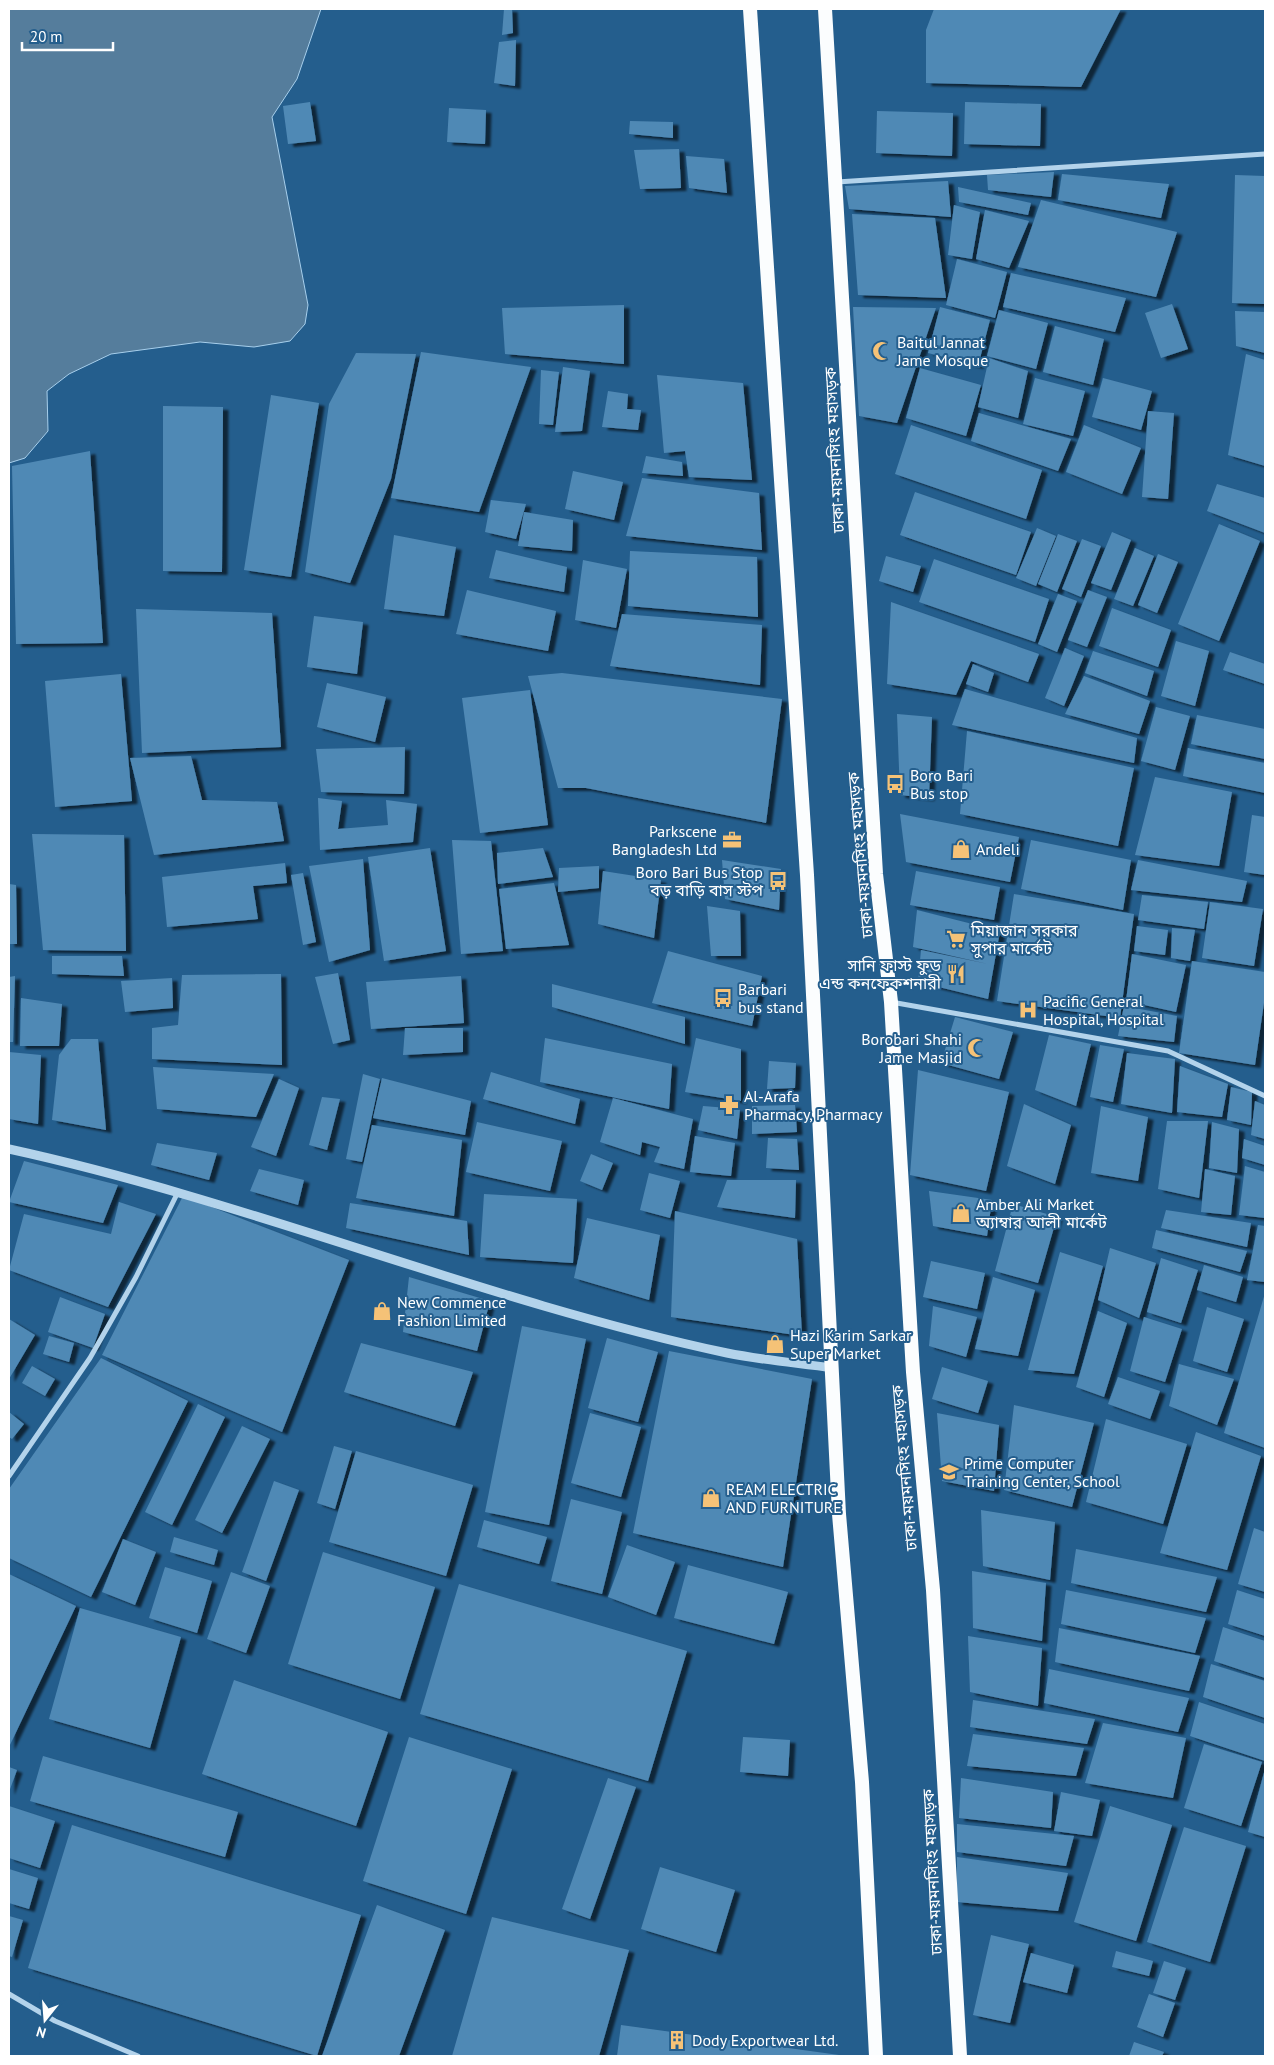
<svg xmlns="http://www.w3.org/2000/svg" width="1274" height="2065" viewBox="0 0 1274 2065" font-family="'PT Sans','Noto Sans Bengali',sans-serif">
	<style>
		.water { fill: #557d9c; stroke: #a7cfec }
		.building { fill: #5089b5; filter: url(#shadow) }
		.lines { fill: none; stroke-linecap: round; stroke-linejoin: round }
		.minor { stroke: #b3d3eb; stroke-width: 5 }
		.tertiary { stroke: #b3d3eb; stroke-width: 9 }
		.trunk { stroke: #fbfdfe; stroke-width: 14 }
		.labels { text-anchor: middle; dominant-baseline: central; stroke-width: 4; stroke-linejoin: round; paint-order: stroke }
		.poi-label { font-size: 16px; fill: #fff; stroke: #245e8d; text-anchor: start }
		.street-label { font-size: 16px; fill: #fff; stroke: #245e8d }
	</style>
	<defs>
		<filter id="shadow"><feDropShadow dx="5.5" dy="3" stdDeviation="1" flood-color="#0009"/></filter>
	</defs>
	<rect width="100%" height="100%" fill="#245e8d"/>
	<path class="water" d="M9,9H321L297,79L272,117L308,305L305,324L290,341L254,347L200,342L111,354L69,374L47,391L48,431L25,458L9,463Z"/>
	<path class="building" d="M504,9H512L513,33L502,35Z
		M934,9H1121L1081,87L926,83V30Z
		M516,40L515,86L494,83L499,42Z
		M310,102L316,141L288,144L283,106Z
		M965,102L1041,104L1040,146L964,144Z
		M449,108L486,110L485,144L447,142Z
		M877,111L953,113L952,156L876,153Z
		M630,121L673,122V138L629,134Z
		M679,149L681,188L640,189L634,150Z
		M686,156L724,159L727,193L689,188Z
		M1054,172L1051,197L988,190L987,175Z
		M1062,174L1169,184L1161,218L1058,200Z
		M1235,175L1265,176V304L1232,303Z
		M948,181L951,217L849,209L845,186Z
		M958,187L1031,203L1028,215L959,202Z
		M1041,200L1177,232L1156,297L1018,267Z
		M954,205L980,212L972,259L948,255Z
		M985,210L1029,221L1009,268L976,259Z
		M852,214L935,218L946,298L858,295Z
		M957,259L1007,272L995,318L946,305Z
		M1011,273L1126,298L1115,332L1003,307Z
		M1172,304L1188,349L1161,358L1145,313Z
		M624,305V364L505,354L502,308Z
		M853,307L936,308L897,423L859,416Z
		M940,307L990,320L978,366L928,353Z
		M999,310L1048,323L1036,369L987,356Z
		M1235,311L1265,312V353L1236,346Z
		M1055,326L1104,339L1093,385L1043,372Z
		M421,352L531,367L479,512L391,498Z
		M356,353L416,354L391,479L350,583L305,572L329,404Z
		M1246,354L1265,360V466L1228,455Z
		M989,358L1028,371L1018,418L978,407Z
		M563,367L590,371L582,431L555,432Z
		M920,368L981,385L966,436L906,418Z
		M541,370L559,372L553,425L539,424Z
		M657,375L743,383L752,480L689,477L685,451L664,453Z
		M1035,378L1085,391L1073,436L1023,424Z
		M1103,378L1152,391L1141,430L1092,417Z
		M608,391L628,394L627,409L641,410L638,430L602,427Z
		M271,395L319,403L291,577L244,570Z
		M163,406L223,407L222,572L163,571Z
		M1148,411L1174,413L1168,499L1142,497Z
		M979,413L1071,439L1058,471L971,441Z
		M911,425L1042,470L1026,519L895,474Z
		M1084,425L1141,448L1122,494L1066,472Z
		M90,451L103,643L16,644L12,466Z
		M646,456L682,462L683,476L642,473Z
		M573,471L623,482L614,520L565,509Z
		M642,478L759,493L762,550L626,536Z
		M1217,484L1265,498V533L1207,511Z
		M915,492L1031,532L1016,575L900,535Z
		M491,500L526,504L516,539L485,532Z
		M524,512L573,520L572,551L518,546Z
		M1219,524L1260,541L1219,641L1178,624Z
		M1037,528L1056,536L1036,586L1016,578Z
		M1112,532L1131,540L1111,590L1091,583Z
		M1058,534L1077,541L1057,592L1038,584Z
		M394,535L456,547L444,616L384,609Z
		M1082,539L1101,546L1081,597L1062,589Z
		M1135,548L1154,556L1133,606L1114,599Z
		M496,550L567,567L564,592L489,578Z
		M630,551L757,557L758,617L628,606Z
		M1158,554L1178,562L1157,613L1138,605Z
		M886,556L921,566L913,592L879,581Z
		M934,559L1049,599L1035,642L919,602Z
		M583,560L627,569L616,628L575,620Z
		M467,590L556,611L548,651L456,634Z
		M1088,590L1107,597L1087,647L1068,640Z
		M1058,594L1077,601L1057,652L1038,644Z
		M891,602L1039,654L1028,682L971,661L956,695L887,684Z
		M1112,608L1171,630L1158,667L1099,646Z
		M136,609L272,613L281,747L142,753Z
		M622,614L762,625L760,685L610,666Z
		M314,616L363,622L357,674L307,667Z
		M1176,641L1209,651L1195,706L1161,696Z
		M1065,648L1084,656L1064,706L1045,698Z
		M1093,651L1154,671L1147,696L1085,673Z
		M1230,652L1265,664V684L1223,670Z
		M973,664L994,673L988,692L966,684Z
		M562,673L782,699L766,823L586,788H558L528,676Z
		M121,674L132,801L55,807L45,681Z
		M1084,676L1150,701L1139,734L1065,714Z
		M327,683L386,697L375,742L317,727Z
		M965,689L1137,738L1134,763L952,725Z
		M530,690L548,825L480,833L462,698Z
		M1156,707L1190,716L1175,770L1141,761Z
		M897,714L932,717L929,798L900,795Z
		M1197,715L1265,729V759L1191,744Z
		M967,731L1134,768L1118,846L960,814Z
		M405,747L404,794L321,792L316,749Z
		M1188,748L1265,763V793L1183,776Z
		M191,756L202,800L277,802L284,841L154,855L130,758Z
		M1155,777L1232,792L1219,866L1135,855Z
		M318,798L342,801L338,829L388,825L386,800L417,804L413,842L320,850Z
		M900,814L1019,837L1010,882L906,862Z
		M1252,815L1265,817V875L1244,872Z
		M32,834L124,835L126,951L43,950Z
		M452,840L491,841L503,951L461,954Z
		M1031,840L1131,860L1123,910L1021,889Z
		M430,848L446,951L384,961L368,857Z
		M543,848L553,877L498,884L497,853Z
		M363,859L370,950L329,962L309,866Z
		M722,860L781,869L779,910L725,899Z
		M1138,860L1247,881L1242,902L1131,890Z
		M285,863L287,883L253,886L258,919L167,927L162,877Z
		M599,866V888L558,892L559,868Z
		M603,871L661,880L654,938L598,924Z
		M916,871L1000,887L994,920L910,905Z
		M303,873L316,942L303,945L291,875Z
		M554,883L569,945L506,949L499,889Z
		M9,884L16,885L17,944H9Z
		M1014,894L1134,914L1120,1018L997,1001Z
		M1142,895L1208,902L1204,929L1138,920Z
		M1210,902L1263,909L1254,966L1202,958Z
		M707,906L740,911L741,956H711Z
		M917,910L1000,931L988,999L918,982L921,950L988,964L913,947Z
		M1137,926L1168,930L1165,955L1134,951Z
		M1172,928L1195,930L1190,961L1171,958Z
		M668,951L762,976L752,1026L652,1003Z
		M1132,954L1186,965L1176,1012L1126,1001Z
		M52,956H122L124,976L52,974Z
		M1192,961L1265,972V996L1255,1065L1179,1053Z
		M338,973L350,1040L333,1044L315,977Z
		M281,974L282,1065L152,1059V1028L178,1025L182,975Z
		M15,976L13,1042H9V977Z
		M461,976L464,1023L371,1029L366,982Z
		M172,978L173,1008L125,1012L121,981Z
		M552,984L685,1017V1044L552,1007Z
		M21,998L62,1004L59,1046H20Z
		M1124,1006L1177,1016L1174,1042L1118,1036Z
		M955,1017L1013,1032L999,1079L941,1063Z
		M405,1028H463V1052L403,1055Z
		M1049,1035L1091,1044L1076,1106L1035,1090Z
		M545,1038L672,1064L669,1109L540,1082Z
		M696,1038L741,1049V1101L685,1092Z
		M71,1039H98L106,1130L52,1120L59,1055Z
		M1100,1045L1124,1049L1113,1102L1090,1097Z
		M9,1052L41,1055L38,1124L9,1119Z
		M1127,1053L1175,1059L1172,1113L1121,1104Z
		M769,1061L796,1063L795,1088L767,1089Z
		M1180,1066L1228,1084L1222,1117L1177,1112Z
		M153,1067L274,1074L256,1117L157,1109Z
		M918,1070L1009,1092L986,1191L910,1175Z
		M491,1072L580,1099L575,1124L483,1099Z
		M363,1074L380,1079L362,1162L346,1159Z
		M382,1078L471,1101L465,1135L373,1118Z
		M279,1079L299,1088L276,1156L251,1147Z
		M1231,1087L1252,1092L1251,1125L1227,1120Z
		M322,1097L340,1099L327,1150L309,1145Z
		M613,1098L693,1119L684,1169L654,1162L660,1147L642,1142L640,1155L600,1142Z
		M1255,1101L1265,1105V1139L1251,1135Z
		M1024,1104L1071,1125L1055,1184L1007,1166Z
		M795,1105L797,1132L752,1134V1106Z
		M703,1106L740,1109L737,1139L698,1130Z
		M1101,1106L1148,1117L1138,1181L1091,1173Z
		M1167,1121H1208L1199,1198L1158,1189Z
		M477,1122L562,1141L550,1191L466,1172Z
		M1212,1122L1239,1129L1237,1173L1209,1168Z
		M372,1125L462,1140L454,1216L356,1198Z
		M695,1136L735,1143L731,1176L690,1172Z
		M768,1138L797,1139L799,1170L766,1168Z
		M1244,1139L1265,1146V1165L1242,1158Z
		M157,1143L217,1153L209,1180L151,1165Z
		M591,1154L613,1163L602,1190L580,1181Z
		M24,1161L118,1185L103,1223L9,1202Z
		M1245,1166L1265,1172V1218L1239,1215Z
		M259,1169L304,1180L298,1205L250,1191Z
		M1205,1169L1235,1176L1231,1215L1201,1212Z
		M649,1173L680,1181L670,1218L640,1210Z
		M727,1180H796L795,1218L717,1207Z
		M929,1191L992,1200L987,1236L933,1226Z
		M484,1194L577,1199L573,1263L480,1257Z
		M183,1196L349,1260L282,1432L102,1355Z
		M119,1202L156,1214L108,1307L9,1270L24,1214L111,1234Z
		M350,1203L467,1221L469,1255L346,1228Z
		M1013,1204L1057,1217L1038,1283L995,1271Z
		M1166,1210L1251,1223L1247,1247L1161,1228Z
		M675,1211L797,1239L802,1336L671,1317Z
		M587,1218L660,1235L649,1300L574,1278Z
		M1258,1225L1265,1226V1282L1247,1280Z
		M1156,1230L1247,1251L1240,1272L1152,1248Z
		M1110,1248L1156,1263L1139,1318L1098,1300Z
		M1060,1252L1103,1266L1074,1374L1028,1370Z
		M1161,1258L1198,1270L1181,1323L1147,1312Z
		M931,1261L985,1273L977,1309L923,1297Z
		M1204,1265L1243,1277L1236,1302L1197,1290Z
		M409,1277L490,1301L477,1351L403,1332Z
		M993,1277L1035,1290L1018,1356L975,1349Z
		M1265,1293V1448L1224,1433Z
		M60,1297L105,1314L93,1348L48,1332Z
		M933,1306L977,1317L966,1357L929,1346Z
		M1207,1307L1244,1319L1227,1372L1193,1361Z
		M1098,1311L1127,1323L1104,1397L1076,1387Z
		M1144,1317L1182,1329L1165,1382L1130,1371Z
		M9,1319L35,1335L9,1379Z
		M522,1326L586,1339L549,1525L485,1512Z
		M49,1336L74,1343L69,1362L43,1354Z
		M607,1338L658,1352L638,1422L588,1408Z
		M361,1343L473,1372L455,1426L344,1392Z
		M669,1351L812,1379L783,1567L633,1533Z
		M101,1358L188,1401L91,1597L9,1558V1489Z
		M1179,1364L1234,1379L1217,1425L1169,1406Z
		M32,1366L55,1379L45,1396L22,1383Z
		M942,1367L988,1381L978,1413L932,1399Z
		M1118,1377L1160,1391L1150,1419L1108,1404Z
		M198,1404L225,1417L172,1525L145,1512Z
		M1014,1405L1094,1423L1072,1507L1004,1490Z
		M9,1412L24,1424L12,1439L9,1437Z
		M590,1413L641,1427L621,1497L571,1483Z
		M937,1413L999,1425L994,1491L942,1481Z
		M1106,1419L1187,1444L1163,1524L1086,1502Z
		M242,1426L270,1439L222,1533L195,1520Z
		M1196,1432L1261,1456L1227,1570L1160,1553Z
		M334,1446L352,1451L335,1509L317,1503Z
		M356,1451L473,1485L446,1576L329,1542Z
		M274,1481L299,1490L266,1581L242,1572Z
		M571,1499L622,1512L602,1594L551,1581Z
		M981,1510L1055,1522L1050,1580L983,1566Z
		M484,1520L547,1537L539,1564L477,1547Z
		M1254,1528L1265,1532V1592L1238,1584Z
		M174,1537L218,1550L214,1565L170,1552Z
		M123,1539L156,1552L135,1605L102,1592Z
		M627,1545L675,1562L656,1615L608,1597Z
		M1076,1549L1217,1577L1206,1612L1071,1583Z
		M323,1552L435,1587L400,1699L288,1664Z
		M688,1565L788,1592L774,1644L674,1618Z
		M165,1567L212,1581L197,1633L149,1618Z
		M972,1571L1046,1583L1042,1641L973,1628Z
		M231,1572L270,1586L246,1653L207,1639Z
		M9,1574L76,1606L9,1747Z
		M459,1584L687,1651L648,1781L420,1714Z
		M1066,1590L1206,1618L1195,1653L1061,1624Z
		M1237,1590L1265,1599V1636L1228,1624Z
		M80,1608L181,1637L150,1748L49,1719Z
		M1223,1627L1265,1641V1678L1214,1661Z
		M1059,1628L1200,1656L1189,1691L1055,1662Z
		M968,1636L1042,1648L1038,1706L970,1692Z
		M1211,1664L1265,1681V1718L1203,1697Z
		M1049,1669L1189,1698L1178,1732L1044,1703Z
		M234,1680L388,1732L356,1826L202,1774Z
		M973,1700L1095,1719L1087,1744L970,1727Z
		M1199,1702L1265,1724V1761L1190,1736Z
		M1103,1723L1186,1738L1173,1798L1085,1783Z
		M973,1734L1084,1748L1076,1776L967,1766Z
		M409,1737L512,1769L466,1914L363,1881Z
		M743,1737L790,1740L788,1776L740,1772Z
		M1204,1744L1262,1762L1241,1826L1184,1808Z
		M43,1756L238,1812L225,1857L30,1801Z
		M9,1767L17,1770L9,1792Z
		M1265,1769V1837L1248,1832Z
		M608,1778L636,1787L590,1919L562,1909Z
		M961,1778L1053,1792L1051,1828L959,1818Z
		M1061,1792L1100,1800L1092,1836L1054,1831Z
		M9,1806L55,1821L40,1868L9,1858Z
		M1110,1806L1172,1825L1136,1941L1074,1922Z
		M957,1824L1074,1836L1066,1866L957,1852Z
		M72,1825L361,1915L317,2056L28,1968Z
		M1184,1827L1246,1846L1210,1962L1147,1942Z
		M957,1857L1068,1873L1058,1911L957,1902Z
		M660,1867L735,1890L716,1952L641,1929Z
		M9,1869L38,1878L29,1909L9,1903Z
		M377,1905L445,1930L399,2056H322Z
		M9,1916L23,1920L12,1957L9,1956Z
		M492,1917L629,1950L599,2056H452Z
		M991,1935L1029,1944L1010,2023L973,2015Z
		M1116,1951L1153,1961L1149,1976L1112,1967Z
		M1031,1953L1074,1965L1067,1993L1023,1982Z
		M1164,1961L1186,1968L1175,2000L1153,1993Z
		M1149,1994L1175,2003L1163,2037L1137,2027Z
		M621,2025L839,2055V2056H617Z
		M1134,2042L1164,2052L1162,2056H1129Z"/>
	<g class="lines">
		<path class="minor" d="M837,182L1265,154
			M891,1002L1168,1051L1265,1096
			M9,1476L90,1358L136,1277L178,1192
			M9,1994L55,2021L138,2056"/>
		<path class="tertiary" d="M9,1149C252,1202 483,1301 727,1353C761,1360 798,1363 833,1368"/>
		<path class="trunk" d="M750,9L807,875L839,1514L862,1782L876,2056
			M825,9L876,874L891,1002L913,1372L933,1590L960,2056"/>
	</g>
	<defs>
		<g id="mosque-bare" transform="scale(1.5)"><path d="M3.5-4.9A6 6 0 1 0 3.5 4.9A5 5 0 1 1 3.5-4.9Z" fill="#f5c277" stroke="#245e8d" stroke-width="2.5" paint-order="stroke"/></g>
		<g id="bus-bare" transform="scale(1.5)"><path d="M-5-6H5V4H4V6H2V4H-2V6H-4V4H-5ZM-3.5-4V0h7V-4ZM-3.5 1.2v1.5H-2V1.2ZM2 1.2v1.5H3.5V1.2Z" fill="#f5c277" stroke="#245e8d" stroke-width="2.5" paint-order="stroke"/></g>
		<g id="office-bare" transform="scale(1.5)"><path d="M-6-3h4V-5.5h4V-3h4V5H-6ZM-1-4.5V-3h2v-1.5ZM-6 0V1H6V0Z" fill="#f5c277" stroke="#245e8d" stroke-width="2.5" paint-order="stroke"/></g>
		<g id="shop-bare" transform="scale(1.5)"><path d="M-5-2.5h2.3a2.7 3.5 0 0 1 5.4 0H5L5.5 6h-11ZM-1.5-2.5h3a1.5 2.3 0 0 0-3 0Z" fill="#f5c277" stroke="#245e8d" stroke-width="2.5" paint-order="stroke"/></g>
		<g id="supermarket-bare" transform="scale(1.5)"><path d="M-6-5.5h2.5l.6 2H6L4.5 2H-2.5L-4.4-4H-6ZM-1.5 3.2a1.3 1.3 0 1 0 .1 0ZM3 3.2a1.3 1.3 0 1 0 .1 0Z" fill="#f5c277" stroke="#245e8d" stroke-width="2.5" paint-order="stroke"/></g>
		<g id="restaurant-bare" transform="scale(1.5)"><path d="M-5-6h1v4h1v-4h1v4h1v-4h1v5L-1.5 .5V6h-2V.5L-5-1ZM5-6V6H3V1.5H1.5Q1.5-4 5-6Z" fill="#f5c277" stroke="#245e8d" stroke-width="2.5" paint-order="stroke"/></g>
		<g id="hospital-bare" transform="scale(1.5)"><path d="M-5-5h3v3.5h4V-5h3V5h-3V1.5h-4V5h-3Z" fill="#f5c277" stroke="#245e8d" stroke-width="2.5" paint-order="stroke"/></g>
		<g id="pharmacy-bare" transform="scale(1.5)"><path d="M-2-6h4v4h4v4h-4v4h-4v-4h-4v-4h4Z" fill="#f5c277" stroke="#245e8d" stroke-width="2.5" paint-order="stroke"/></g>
		<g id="school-bare" transform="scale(1.5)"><path d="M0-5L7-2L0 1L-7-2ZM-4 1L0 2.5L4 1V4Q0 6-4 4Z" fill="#f5c277" stroke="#245e8d" stroke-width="2.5" paint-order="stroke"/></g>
		<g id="building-bare" transform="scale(1.5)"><path d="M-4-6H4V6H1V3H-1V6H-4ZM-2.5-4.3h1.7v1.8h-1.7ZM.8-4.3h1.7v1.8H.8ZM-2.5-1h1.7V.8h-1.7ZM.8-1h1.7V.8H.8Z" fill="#f5c277" stroke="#245e8d" stroke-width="2.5" paint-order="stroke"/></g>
	</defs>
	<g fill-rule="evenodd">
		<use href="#mosque-bare" x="882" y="351"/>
		<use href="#bus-bare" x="895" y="784"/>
		<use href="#office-bare" x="732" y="840"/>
		<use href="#shop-bare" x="961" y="849"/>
		<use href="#bus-bare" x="778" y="881"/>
		<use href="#supermarket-bare" x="956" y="939"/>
		<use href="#restaurant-bare" x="956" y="974"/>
		<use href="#bus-bare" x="723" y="998"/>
		<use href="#hospital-bare" x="1028" y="1010"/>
		<use href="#mosque-bare" x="977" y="1048"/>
		<use href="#pharmacy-bare" x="729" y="1105"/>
		<use href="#shop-bare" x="961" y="1213"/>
		<use href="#shop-bare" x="382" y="1311"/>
		<use href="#shop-bare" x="775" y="1344"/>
		<use href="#school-bare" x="949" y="1472"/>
		<use href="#shop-bare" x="711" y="1498"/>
		<use href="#building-bare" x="677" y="2040"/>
	</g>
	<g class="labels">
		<g class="poi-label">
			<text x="897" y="342">Baitul Jannat<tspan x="897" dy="18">Jame Mosque</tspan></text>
			<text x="910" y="775">Boro Bari<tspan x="910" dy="18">Bus stop</tspan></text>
			<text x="717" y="831" text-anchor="end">Parkscene<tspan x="717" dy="18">Bangladesh Ltd</tspan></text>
			<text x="976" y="849">Andeli</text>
			<text x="763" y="872" text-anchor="end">Boro Bari Bus Stop<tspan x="763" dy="18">বড় বাড়ি বাস স্টপ</tspan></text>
			<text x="971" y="930">মিয়াজান সরকার<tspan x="971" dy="18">সুপার মার্কেট</tspan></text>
			<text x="941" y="965" text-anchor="end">সানি ফাস্ট ফুড<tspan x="941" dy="18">এন্ড কনফেকশনারী</tspan></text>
			<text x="738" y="989">Barbari<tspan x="738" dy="18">bus stand</tspan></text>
			<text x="1043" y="1001">Pacific General<tspan x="1043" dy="18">Hospital, Hospital</tspan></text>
			<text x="962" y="1039" text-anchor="end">Borobari Shahi<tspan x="962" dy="18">Jame Masjid</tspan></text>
			<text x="744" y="1096">Al-Arafa<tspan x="744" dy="18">Pharmacy, Pharmacy</tspan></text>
			<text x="976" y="1204">Amber Ali Market<tspan x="976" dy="18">অ্যাম্বার আলী মার্কেট</tspan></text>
			<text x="397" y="1302">New Commence<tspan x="397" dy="18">Fashion Limited</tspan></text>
			<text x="790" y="1335">Hazi Karim Sarkar<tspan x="790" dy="18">Super Market</tspan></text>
			<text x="964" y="1463">Prime Computer<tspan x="964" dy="18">Training Center, School</tspan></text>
			<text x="726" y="1489">REAM ELECTRIC<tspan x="726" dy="18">AND FURNITURE</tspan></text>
			<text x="692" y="2040">Dody Exportwear Ltd.</text>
		</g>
		<g class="street-label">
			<text transform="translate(834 450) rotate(-93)">ঢাকা-ময়মনসিংহ মহাসড়ক</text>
			<text transform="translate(860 855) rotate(-95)">ঢাকা-ময়মনসিংহ মহাসড়ক</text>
			<text transform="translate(904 1468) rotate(-95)">ঢাকা-ময়মনসিংহ মহাসড়ক</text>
			<text transform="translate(932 1872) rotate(-93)">ঢাকা-ময়মনসিংহ মহাসড়ক</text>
		</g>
	</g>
	<rect width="1274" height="2065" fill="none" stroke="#ffffff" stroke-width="20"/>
	<g transform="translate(45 2020) rotate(197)" stroke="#245e8d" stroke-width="4" paint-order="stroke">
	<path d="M0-4L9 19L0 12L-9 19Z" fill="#ffffff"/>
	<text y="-8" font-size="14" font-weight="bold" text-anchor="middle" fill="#ffffff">N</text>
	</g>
	<path d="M22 42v8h91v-8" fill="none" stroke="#ffffff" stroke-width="2.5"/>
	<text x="30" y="42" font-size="15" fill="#ffffff" stroke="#245e8d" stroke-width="4" paint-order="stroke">20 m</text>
</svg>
